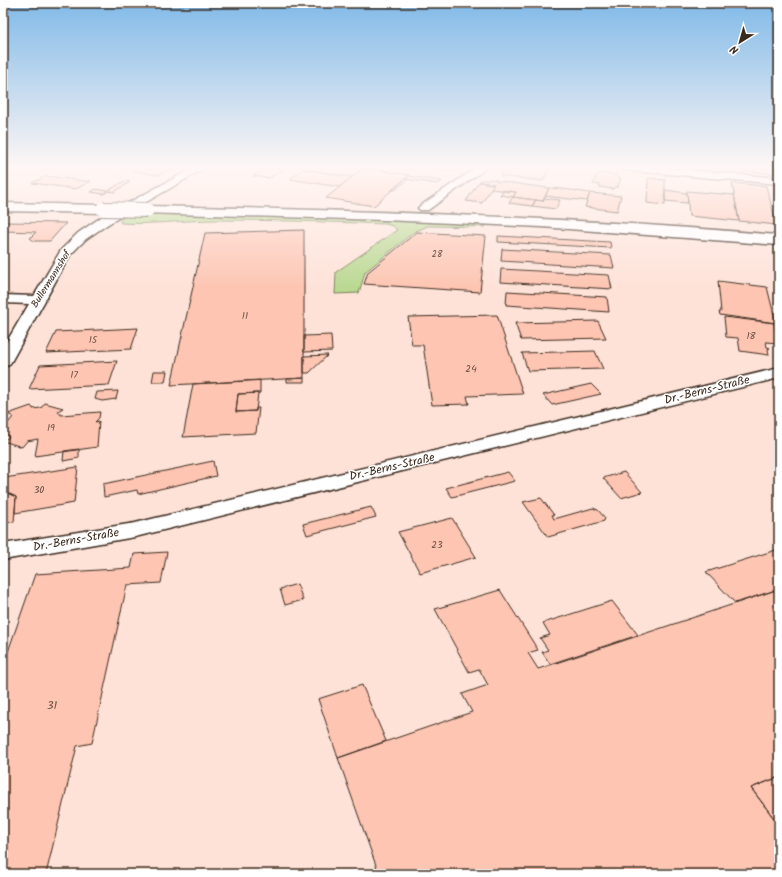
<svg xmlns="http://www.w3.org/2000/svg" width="782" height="877" viewBox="0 0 782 877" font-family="Kalam,sans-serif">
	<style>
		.built { fill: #fee2d8 }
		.green { fill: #bad891; stroke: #7a8158 }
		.building { fill: #fdc5b2; stroke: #3b2a1e }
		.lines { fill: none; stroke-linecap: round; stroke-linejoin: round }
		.street-casing { stroke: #3b2a1e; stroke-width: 3 }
		.secondary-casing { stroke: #3b2a1e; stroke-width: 3 }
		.street { fill: #fff; fill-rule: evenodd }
		.secondary { fill: #fff; fill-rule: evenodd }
		.secondary-bridge-casing { stroke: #3b2a1e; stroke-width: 16; stroke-linecap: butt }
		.secondary-bridge { stroke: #fff; stroke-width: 14 }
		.labels { text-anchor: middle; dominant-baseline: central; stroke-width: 3; stroke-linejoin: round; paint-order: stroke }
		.far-number-label { font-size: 9px; fill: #6c5143 }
		.far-street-label { font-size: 10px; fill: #3b2a1e; stroke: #fff }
		.number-label { font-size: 10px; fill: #6c5143 }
		.street-label { font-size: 12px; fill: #3b2a1e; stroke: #fff }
		.near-number-label { font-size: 12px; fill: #6c5143 }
	</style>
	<rect width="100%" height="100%" fill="#feeee8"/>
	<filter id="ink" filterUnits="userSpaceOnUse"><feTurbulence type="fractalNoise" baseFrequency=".025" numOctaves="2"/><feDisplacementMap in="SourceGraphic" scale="8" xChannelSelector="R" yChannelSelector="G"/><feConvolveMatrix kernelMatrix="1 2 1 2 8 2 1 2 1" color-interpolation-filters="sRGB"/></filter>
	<g filter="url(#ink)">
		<path class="built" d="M3,167H779V874H3Z"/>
		<path class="green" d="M145,214L298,216L484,225L486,227L428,226L414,232L365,272L359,293L335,294L336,272L397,230L393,226L385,224C329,222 272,220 216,220C185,220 153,225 121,223L120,221L123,217Z"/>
		<path class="building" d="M87,167H109L102,170Z
			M128,167H173L158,175L123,169Z
			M267,167L284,169L269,178L253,176Z
			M308,167H365L352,177L303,169Z
			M372,167H383L393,168L390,171L371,168Z
			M420,167H459L452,172Z
			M502,167H550L543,181L500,176L505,169H502L503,167Z
			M694,167H779V174Z
			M363,168L409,175L374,206L326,198Z
			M303,169L352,177L339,187L290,179Z
			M602,173L616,175L619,177L618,178H621L618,187H615L613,189L599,187L600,185L593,184L597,175Z
			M46,176L85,181H91L76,189L32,183Z
			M408,176L442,181L438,184L405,179Z
			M648,178L665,180V205L647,203Z
			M405,179H408L395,190H392Z
			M490,179L497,180L496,181L549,188L543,201L513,197L516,192L491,189L494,184L479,182L481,180H488Z
			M124,181L130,182L114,192L108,191Z
			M479,182L494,184L482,203L466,201Z
			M732,183L766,186L777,225L739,221Z
			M549,188L564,189L590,193L587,201L545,196Z
			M95,189L108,191L104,194L91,192Z
			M665,190L687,193L688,203L665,201Z
			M503,191L516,192L513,197L500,195Z
			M687,191L734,195L739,221L689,216Z
			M590,193L621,196L617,211L585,207Z
			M513,197L536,200L532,206L509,203Z
			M544,198L560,200L556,209L532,206L536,200L543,201Z
			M3,222H6L66,223L50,241H34L30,238L36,232L3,231Z
			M304,230V378L171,385L205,233Z
			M417,232L486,236L480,292L364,284L368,272Z
			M498,236L610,242L611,248L498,242Z
			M502,249L611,255L614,268L501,261Z
			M501,269L609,275L612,289L500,282Z
			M718,281L767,287L776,323L720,315L719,312H721Z
			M507,291L607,297L609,312L506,305Z
			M497,315L523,394L467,396L469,404L432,405L423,345H412L408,317Z
			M724,317L774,323L778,343L766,342L767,347L770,348L768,349L769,355L740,351L738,338L726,337Z
			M598,321L606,338L521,340L515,323Z
			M138,328L131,349L46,353L56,332Z
			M331,335L332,351L304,352V336Z
			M595,351L603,369L528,371L522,353Z
			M328,355L309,373H304V356Z
			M117,361L109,385L29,389L40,365Z
			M154,371H167L165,382H152Z
			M304,378V382H287V379Z
			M260,380V393L238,394L236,412L256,411V408H259L256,433L183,437L193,384Z
			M591,384L601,394L552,405L543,395Z
			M118,391L116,399L102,401L95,399L97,392Z
			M258,393L256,411L236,412L238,394Z
			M45,403L63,408L58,411L61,415L100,412L99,418L95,422L99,421L97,447L35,456L38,439L27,441L22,447L3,441L9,437L6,434L3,435V422H9L13,417L8,414L31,406L33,408V409L41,408Z
			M79,449V458L63,461L64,451Z
			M213,461L216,476L138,494L137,490L104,497L103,484Z
			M78,467L74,503L15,513L16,497L3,491L4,478Z
			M508,472L515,481L452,497L446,488Z
			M624,472L642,492L621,498L603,478Z
			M3,491L16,497L14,522L3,523Z
			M541,498L554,515H552L554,519L593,508L598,510L605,518L604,521L548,537L523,502Z
			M371,507L376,517L307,535L303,524Z
			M452,518L476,557L420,573L398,532Z
			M779,549V589L735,603L706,572Z
			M167,552L161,583L127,585L92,743L77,746L46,874H3V666L35,574L131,568L134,554Z
			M297,584L303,600L285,605L280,589Z
			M779,589V777L751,788L779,825V874H379L338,758L472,712L462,694L488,685L479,669L469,672L435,609L500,590L538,650L528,653L538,669Z
			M612,601L638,635L550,664L542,652L548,650L540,638L550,635L543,623Z
			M362,685L386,741L338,758L318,699Z
			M779,777V825L751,788Z"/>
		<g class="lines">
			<g class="street-casing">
				<path id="street" d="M195,167H207L108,224L86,239L70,255L11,362L9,365L3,367V348L29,304L3,303V295L34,296L61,250L78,233L100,218Z
					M477,167H488L428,210H420L418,208L420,206Z
					M618,167H653L779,178V184L623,170Z
					M779,368V378L135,537L3,560V544L135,523Z"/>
			</g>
			<g class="secondary-casing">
				<path id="secondary" d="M3,203L103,205L108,206L110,209L108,212L103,213L3,211Z
					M147,206C358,210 569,217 779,235V245L542,227L384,220L142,213L140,210L142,207Z"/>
			</g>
			<use href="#street" class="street"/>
			<use href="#secondary" class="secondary"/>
			<g class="secondary-bridge-casing">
				<path id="secondary-bridge" d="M103,209L147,210"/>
			</g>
			<use href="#secondary-bridge" class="secondary-bridge"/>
		</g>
	</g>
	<linearGradient id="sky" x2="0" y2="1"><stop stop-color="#81bae8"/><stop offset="0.58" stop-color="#fff7f5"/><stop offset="1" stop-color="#fff7f5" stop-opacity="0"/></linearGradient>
	<rect width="782" height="289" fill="url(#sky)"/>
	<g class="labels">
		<g class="far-number-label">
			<text x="437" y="254">28</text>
		</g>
		<g class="far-street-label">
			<text transform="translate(51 279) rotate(-58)">Bullermannshof</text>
		</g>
		<g class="number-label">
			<text x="245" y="316">11</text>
			<text x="751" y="336">18</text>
			<text x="93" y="340">15</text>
			<text x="471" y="369">24</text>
			<text x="74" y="375">17</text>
			<text x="51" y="428">19</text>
			<text x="39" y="490">30</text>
			<text x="437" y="545">23</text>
		</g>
		<g class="street-label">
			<text transform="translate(707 390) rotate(-14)">Dr.-Berns-Straße</text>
			<text transform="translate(392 467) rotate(-13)">Dr.-Berns-Straße</text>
			<text transform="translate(76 540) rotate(-10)">Dr.-Berns-Straße</text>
		</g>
		<g class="near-number-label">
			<text x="52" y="705">31</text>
		</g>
	</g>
	<rect width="782" height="877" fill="none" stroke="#fff" stroke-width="16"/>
	<rect x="8" y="8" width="766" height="861" fill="none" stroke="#3b2a1e" stroke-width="1.5" filter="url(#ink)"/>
	<g transform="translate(740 42) rotate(217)" stroke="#ffffff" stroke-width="3" paint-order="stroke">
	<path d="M0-3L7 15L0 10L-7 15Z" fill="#3b2a1e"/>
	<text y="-6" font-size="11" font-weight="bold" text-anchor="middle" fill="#3b2a1e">N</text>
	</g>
</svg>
